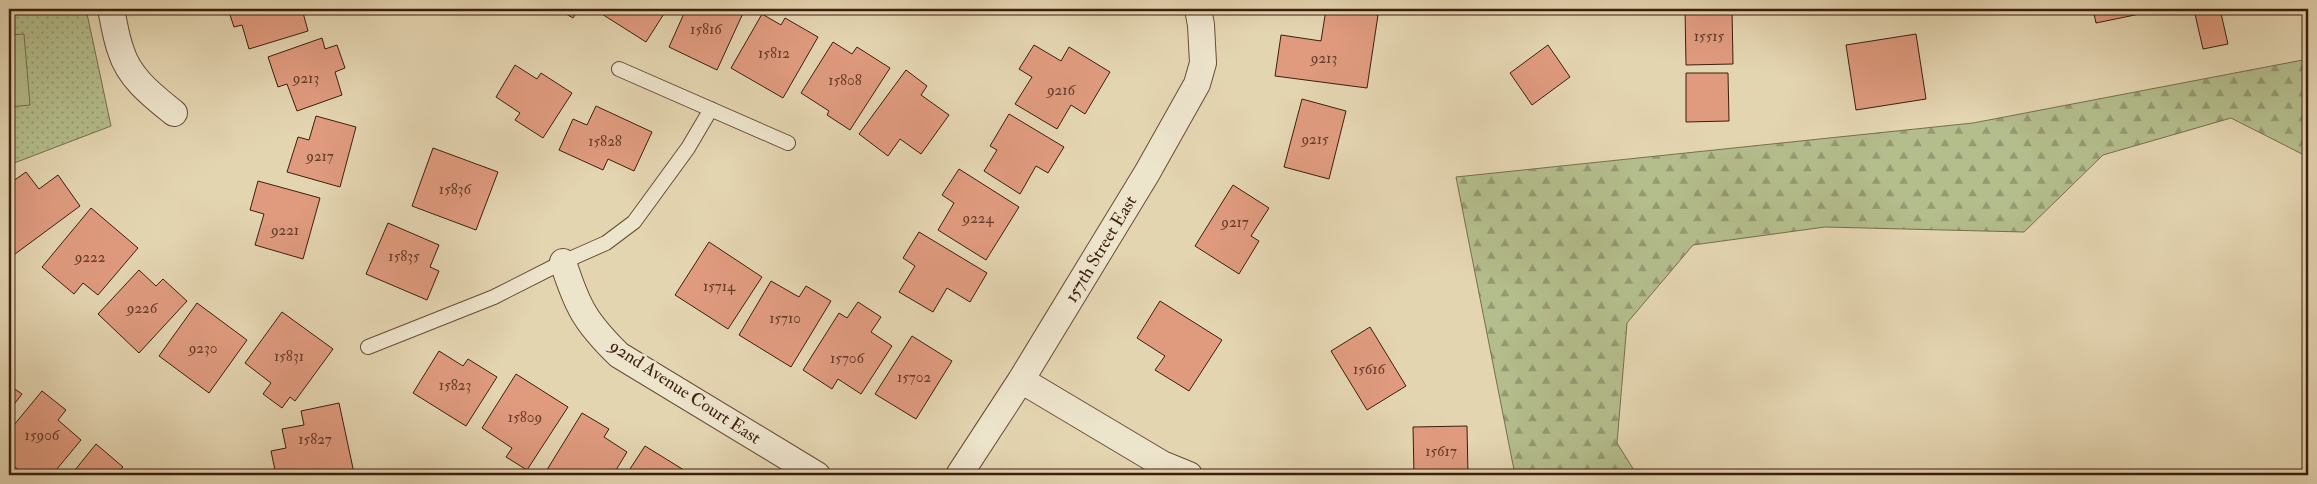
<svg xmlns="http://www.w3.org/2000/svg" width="2317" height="484" viewBox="0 0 2317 484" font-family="'IM FELL Double Pica',serif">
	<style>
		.forest { fill: url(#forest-firs); stroke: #786e4c }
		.park { fill: url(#park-dots); stroke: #786e4c }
		.pitch { fill: #b4bd8c; stroke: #786e4c }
		.building { fill: #e09b7f; stroke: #3d1e0d }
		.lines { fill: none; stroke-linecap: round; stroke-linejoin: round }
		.service-casing { stroke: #674c36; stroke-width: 16 }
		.minor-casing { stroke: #674c36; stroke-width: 28 }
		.service { stroke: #ede4cc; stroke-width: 14 }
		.minor { stroke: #ede4cc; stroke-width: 26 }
		.labels { text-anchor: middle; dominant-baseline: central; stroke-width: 5; stroke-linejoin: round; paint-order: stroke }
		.number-label { font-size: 15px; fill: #663d2a }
		.street-label { font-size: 18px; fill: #3d1e0d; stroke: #ede4cc }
	</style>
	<defs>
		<pattern id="forest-firs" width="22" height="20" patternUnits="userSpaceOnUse" patternTransform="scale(1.25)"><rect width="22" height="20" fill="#b4bd8c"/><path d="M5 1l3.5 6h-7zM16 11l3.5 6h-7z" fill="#949971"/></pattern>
		<pattern id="park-dots" width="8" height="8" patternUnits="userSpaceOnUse" patternTransform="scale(1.25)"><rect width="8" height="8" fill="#b4bd8c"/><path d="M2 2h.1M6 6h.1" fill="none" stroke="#949971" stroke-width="1.8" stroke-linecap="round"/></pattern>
	</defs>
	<rect width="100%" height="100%" fill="#e4d5b1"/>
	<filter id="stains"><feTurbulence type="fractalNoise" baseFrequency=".004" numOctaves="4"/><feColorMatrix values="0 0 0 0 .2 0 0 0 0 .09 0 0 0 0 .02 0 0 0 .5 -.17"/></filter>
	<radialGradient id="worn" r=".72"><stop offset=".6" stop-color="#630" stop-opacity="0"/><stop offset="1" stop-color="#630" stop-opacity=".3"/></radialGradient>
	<path class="forest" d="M2308,59V157L2231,118L2103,155L2024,232L1825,227L1693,245L1627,323L1617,443L1637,475H1515L1456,177L1973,123Z"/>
	<path class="park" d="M9,9H86L111,126L9,165Z"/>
	<path class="pitch" d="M24,34L30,105L9,107V35Z"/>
	<path class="building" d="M228,9H302L308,31L249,49L242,25L234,27Z
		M558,9H579L573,18Z
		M594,9H667L646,42Z
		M686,9H739L744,11L717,70L669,47Z
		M1326,9H1340L1378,15L1367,88L1275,76L1281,35L1321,41Z
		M1685,9H1732L1733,64L1686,65Z
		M2093,9H2164L2096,23Z
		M2220,9L2228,44L2203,49L2195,14Z
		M762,14L781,25L785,18L818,37L783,98L731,68Z
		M1916,34L1926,99L1856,110L1846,45Z
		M322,38L325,49L337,45L345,68L335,72L342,95L297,111L287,84L278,87L268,57Z
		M833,42L852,54L857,47L890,68L850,130L827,115L829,111L801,93Z
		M1034,45L1061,61L1069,47L1110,72L1085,114L1071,105L1057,129L1015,104L1032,77L1019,69Z
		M1548,45L1570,77L1532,105L1510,73Z
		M515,65L537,79L541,73L572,93L543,138L515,120L520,113L496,97Z
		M906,70L927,86L921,95L949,115L921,154L900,139L888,156L859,134Z
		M1686,73H1728L1729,121L1686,122Z
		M1302,99L1346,111L1329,179L1284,167Z
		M596,106L652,132L634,171L608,159L603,170L559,150L573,119L587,125Z
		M1009,114L1064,147L1048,173L1036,166L1020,194L984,171L997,150L990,146Z
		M316,116L356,127L340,187L287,172L298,137L309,140Z
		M433,148L498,172L476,230L412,206Z
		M959,169L1019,207L986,260L938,230L954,203L942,195Z
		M26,172L39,189L58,175L80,206L15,254L9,246V184Z
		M258,181L320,198L303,259L255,245L264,214L250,210Z
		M1233,185L1269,208L1251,236L1259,241L1239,274L1195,246Z
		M91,208L138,248L98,295L83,283L74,294L42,267Z
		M388,223L439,245L430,267L439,271L427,300L366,274Z
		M919,232L987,273L970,302L947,288L933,312L899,292L915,266L903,258Z
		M709,242L762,277L728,329L675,295Z
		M139,270L156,286L163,279L187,301L139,353L98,314Z
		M771,281L799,297L806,286L831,301L791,367L739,335Z
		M1160,301L1222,340L1189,391L1155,370L1165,356L1137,338Z
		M858,302L881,317L871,332L892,346L861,394L838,379L832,389L803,370L839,313L847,318Z
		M197,303L247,340L209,393L159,356Z
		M282,312L333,349L295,401L290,397L282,408L263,394L271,383L245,363Z
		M1370,327L1406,386L1367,410L1331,351Z
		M912,336L952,361L916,419L875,394Z
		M439,351L463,366L468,359L497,377L466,426L413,393Z
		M516,374L568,407L527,470L506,457L512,448L482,428Z
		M9,385L22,394L9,411Z
		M42,391L66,410L58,420L81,440L52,475H25L9,462V431Z
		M339,403L354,473L342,475H289V472L276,475L271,451L286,448L282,429L304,425L301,411Z
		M582,413L609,429L604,437L627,452L613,475H548L545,473Z
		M1467,426L1468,475H1414L1413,427Z
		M96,444L123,467L115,475H71Z
		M645,446L692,475H626Z"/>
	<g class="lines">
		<g class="service-casing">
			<path id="service" d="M619,69L788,143
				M368,347L494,297L563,262L606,243L634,222L688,148L711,109"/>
		</g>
		<g class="minor-casing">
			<path id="minor" d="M111,9C114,23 116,38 121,51C129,78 153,96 174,113
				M563,262C577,306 585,322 619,355L817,475
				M1021,380L1162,464L1189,475
				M959,475L1021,380L1147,173L1197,84L1203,63L1201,25L1198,9"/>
		</g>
		<use href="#service" class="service"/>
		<use href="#minor" class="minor"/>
	</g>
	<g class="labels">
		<g class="number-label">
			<text x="706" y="29">15816</text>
			<text x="1709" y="36">15515</text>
			<text x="774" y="53">15812</text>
			<text x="1324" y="58">9213</text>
			<text x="306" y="78">9213</text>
			<text x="845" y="80">15808</text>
			<text x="1061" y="90">9216</text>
			<text x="1315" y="139">9215</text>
			<text x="605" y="141">15828</text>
			<text x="320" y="156">9217</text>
			<text x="455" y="189">15836</text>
			<text x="978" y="218">9224</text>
			<text x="1235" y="222">9217</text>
			<text x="285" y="230">9221</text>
			<text x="404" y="256">15835</text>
			<text x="90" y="257">9222</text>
			<text x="719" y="286">15714</text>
			<text x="142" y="308">9226</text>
			<text x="785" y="318">15710</text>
			<text x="203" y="348">9230</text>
			<text x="289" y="356">15831</text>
			<text x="847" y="358">15706</text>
			<text x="1369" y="369">15616</text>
			<text x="914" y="377">15702</text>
			<text x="455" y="385">15823</text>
			<text x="525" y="417">15809</text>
			<text x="42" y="435">15906</text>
			<text x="315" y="439">15827</text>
			<text x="1441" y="451">15617</text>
		</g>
		<g class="street-label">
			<text transform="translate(1101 249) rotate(-59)">157th Street East</text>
			<text transform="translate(685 392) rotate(33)">92nd Avenue Court East</text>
		</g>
	</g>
	<rect width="2317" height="484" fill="none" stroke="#e4d5b1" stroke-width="30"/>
	<rect x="10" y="10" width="2297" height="464" fill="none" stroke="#3d1e0d" stroke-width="2.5"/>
	<rect x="15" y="15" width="2287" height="454" fill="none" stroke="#3d1e0d"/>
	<rect width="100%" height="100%" filter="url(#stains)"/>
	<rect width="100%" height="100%" fill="url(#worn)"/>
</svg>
